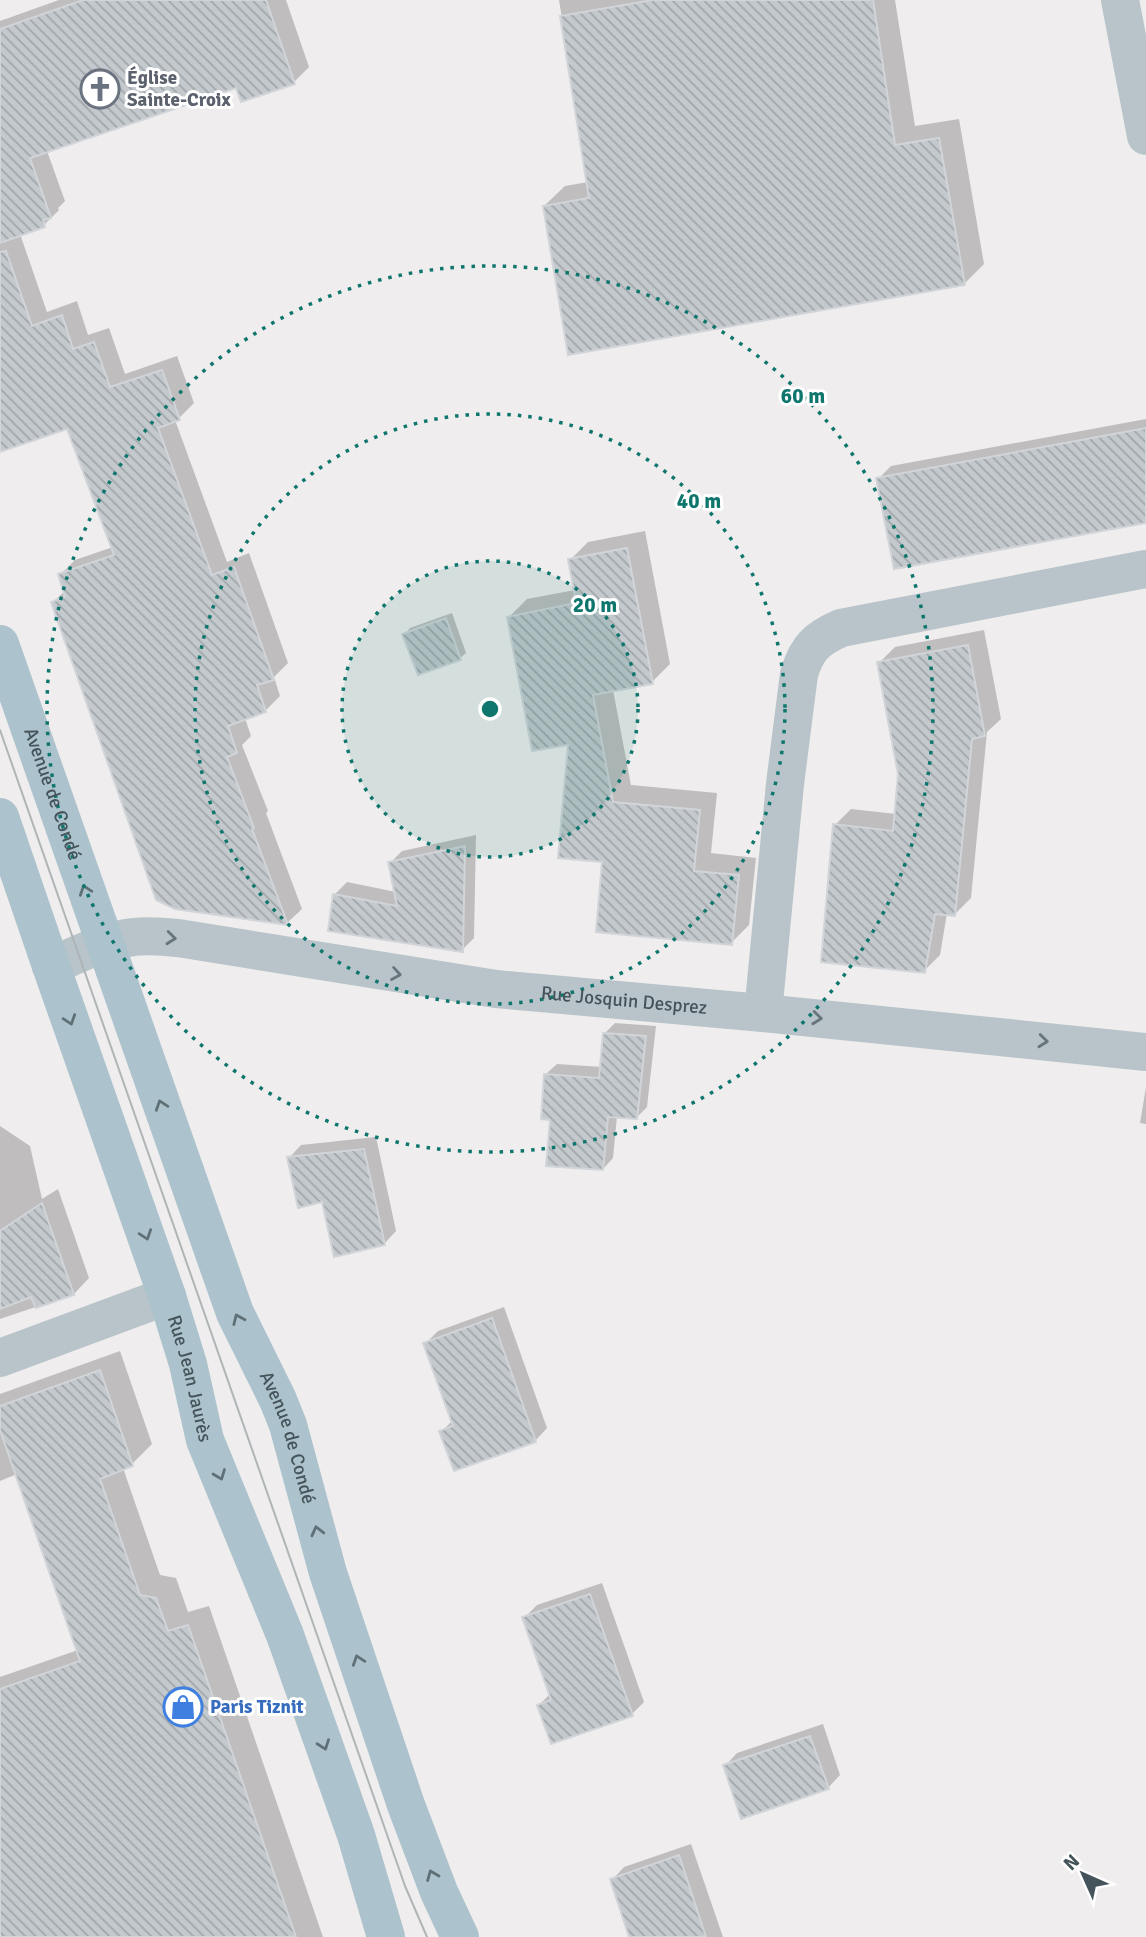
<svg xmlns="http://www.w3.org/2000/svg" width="1146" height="1937" viewBox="0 0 1146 1937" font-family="Signika,sans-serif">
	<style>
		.shadow { fill: #0003 }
		.building { fill: url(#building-back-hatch); stroke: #d1d4d8; stroke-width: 2 }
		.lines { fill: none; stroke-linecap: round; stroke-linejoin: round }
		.minor { stroke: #b8c4ca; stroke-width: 38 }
		.major { stroke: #acc2cc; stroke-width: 38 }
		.tram { stroke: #afb4b7; stroke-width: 2 }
		.oneway { stroke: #5f7076 }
		.oneway2 { stroke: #68767c }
		.ring { fill: none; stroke: #0f766e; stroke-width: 3.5; stroke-dasharray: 3.5 7 }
		.labels { text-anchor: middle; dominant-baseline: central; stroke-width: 6; stroke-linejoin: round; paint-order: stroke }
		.worship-label { font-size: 19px; font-weight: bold; fill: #5b616d; stroke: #fff; text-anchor: start }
		.street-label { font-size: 19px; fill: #45545a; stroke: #fff }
		.shop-label { font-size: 19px; font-weight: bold; fill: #366cbe; stroke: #fff; text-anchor: start }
		.centre { fill: #0f766e; stroke: #fff; stroke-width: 3.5 }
		.ring-label { font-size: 21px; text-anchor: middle; font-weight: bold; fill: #0f766e; stroke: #fff; stroke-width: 6; stroke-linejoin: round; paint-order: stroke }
	</style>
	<defs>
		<pattern id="building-back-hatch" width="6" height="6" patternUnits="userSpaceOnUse" patternTransform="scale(1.75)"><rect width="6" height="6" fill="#c3c9cd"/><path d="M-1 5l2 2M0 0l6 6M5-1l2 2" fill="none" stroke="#a0a6a9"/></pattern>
	</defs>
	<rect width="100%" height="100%" fill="#efeded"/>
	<path class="shadow" d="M59,0H286L309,67L294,82L237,86L47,151L65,201L58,208L59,210L44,225L20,234L47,312L77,301L88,335L109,328L125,374L177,356L194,403L179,418L175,420L227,562L249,553L288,663L274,677L280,696L265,711L245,718L251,736L242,745L268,811L266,813L302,909L287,923L53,602L65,591L60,575L75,560L113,547L68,427L0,451V21Z
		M559,0H895L915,126L959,119L984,264L964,284L544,206L565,186L588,182Z
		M1146,419V521L878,479L891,466Z
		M645,531L670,664L652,682L613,690L631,785L717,793L711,853L756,858L749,925L731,943L604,860L570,743L509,617L527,599L575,590L570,560L588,542Z
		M452,613L466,653L460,658L405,634L410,628Z
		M984,630L1001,719L987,732L971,898L955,914L947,913L940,955L924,971L835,825L851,809L896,814L900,774L879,663L895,647Z
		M476,835L474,938L462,950L335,894L347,882L396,892L390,863L402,851Z
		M615,1023L656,1026L647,1107L636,1118L617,1116L613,1158L603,1169L552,1119L546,1074L557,1064L602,1067L605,1033Z
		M1146,1087V1124L1140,1123Z
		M0,1126L30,1146L42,1199L58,1189L89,1278L74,1294L0,1319Z
		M376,1137L396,1231L384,1244L323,1200L289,1158L301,1145Z
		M504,1307L547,1428L535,1441L441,1432L453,1420L425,1344L438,1331Z
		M120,1351L152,1444L132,1464L123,1468L160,1575L176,1578L188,1612L209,1606L323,1937H0V1677L78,1650L17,1474L0,1481V1394Z
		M602,1583L644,1702L632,1714L539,1705L551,1693L524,1618L537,1605Z
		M823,1724L840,1775L828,1788L725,1766L737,1753Z
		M691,1844L723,1937H631L612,1880L624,1867Z"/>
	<path class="building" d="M83,0H266L295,84L241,102L236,88L30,158L51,218L43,220L45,227L0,243V29Z
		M653,0H873L895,145L939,138L965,285L568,355L543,206L589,198L560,16Z
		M6,251L32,326L62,315L73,349L94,342L110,387L162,370L180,420L158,428L212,575L234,567L274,680L257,685L266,712L228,726L237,753L227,757L254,828L252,829L288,925L175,909L156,900L51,602L65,597L58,574L114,555L67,429L0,452V252Z
		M1146,428V523L894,569L876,478Z
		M627,548L653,684L593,695L613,802L700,810L694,871L739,875L732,945L596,932L602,862L558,858L568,745L532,751L507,617L576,603L568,559Z
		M446,618L461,660L418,675L402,634Z
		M968,645L985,736L972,739L955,916L935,914L925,973L821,962L833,824L893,831L898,774L877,662Z
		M465,846L463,952L328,931L333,894L397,906L388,862Z
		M603,1033L646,1036L637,1119L608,1117L603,1170L546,1166L550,1120L541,1119L544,1074L599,1078Z
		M364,1149L385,1245L334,1257L322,1202L298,1208L287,1157Z
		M42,1203L74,1295L36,1308L31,1297L0,1309V1231Z
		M492,1318L536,1442L454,1471L439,1431L453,1426L423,1343Z
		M100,1370L133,1466L100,1479L140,1595L156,1598L168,1631L188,1625L296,1937H0V1689L80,1661L0,1430V1406Z
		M590,1594L633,1716L551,1744L537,1705L551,1700L522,1617Z
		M810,1736L829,1789L741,1819L723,1765Z
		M679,1855L706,1937H629L610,1879Z"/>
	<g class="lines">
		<g class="minor">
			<path d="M1120,0L1146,136"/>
			<path id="s1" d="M51,966C77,955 105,940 134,937C149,935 163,937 178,938L496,989L763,1013L1146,1052"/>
			<path d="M763,1013L785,784L799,674C807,648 816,639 841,628L1146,569"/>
			<path d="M0,1358L167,1296"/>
		</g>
		<g class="major">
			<path id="s2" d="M0,644L235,1313L278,1400L288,1425L328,1573L406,1805L439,1892L460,1937"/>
			<path id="s3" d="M0,817L51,966L167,1296L188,1364L205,1440L285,1635L356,1835L386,1937"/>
		</g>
		<path class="tram" d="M0,730L405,1886L427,1937"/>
	</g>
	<defs><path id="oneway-chevron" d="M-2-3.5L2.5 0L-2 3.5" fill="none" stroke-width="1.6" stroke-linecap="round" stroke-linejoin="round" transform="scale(1.75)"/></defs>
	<g class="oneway">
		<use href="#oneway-chevron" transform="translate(85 890) rotate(-109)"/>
		<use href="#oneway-chevron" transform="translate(70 1020) rotate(71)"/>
		<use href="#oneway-chevron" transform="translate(161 1105) rotate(-109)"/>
		<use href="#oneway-chevron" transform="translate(146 1235) rotate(71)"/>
		<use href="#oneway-chevron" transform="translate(238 1319) rotate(-114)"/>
		<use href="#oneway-chevron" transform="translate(220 1475) rotate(69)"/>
		<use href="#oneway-chevron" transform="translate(317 1531) rotate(-104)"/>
		<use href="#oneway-chevron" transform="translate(358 1660) rotate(-109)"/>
		<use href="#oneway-chevron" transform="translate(324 1745) rotate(70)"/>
		<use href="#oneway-chevron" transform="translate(432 1875) rotate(-112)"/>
	</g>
	<g class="oneway2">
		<use href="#oneway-chevron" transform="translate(171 938) rotate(6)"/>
		<use href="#oneway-chevron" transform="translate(396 974) rotate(9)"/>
		<use href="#oneway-chevron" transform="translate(817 1018) rotate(6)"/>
		<use href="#oneway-chevron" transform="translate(1043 1041) rotate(6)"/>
	</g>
	<circle cx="490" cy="709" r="148" fill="#0f766e" fill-opacity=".12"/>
	<g class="ring">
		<circle cx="490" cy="709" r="148"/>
		<circle cx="490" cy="709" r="295"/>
		<circle cx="490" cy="709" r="443"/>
	</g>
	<defs>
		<g id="church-ring" transform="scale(2.0125)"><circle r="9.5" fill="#fff" stroke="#6b7280" stroke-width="1.5"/><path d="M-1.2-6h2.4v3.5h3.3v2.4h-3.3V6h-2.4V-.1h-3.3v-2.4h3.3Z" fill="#6b7280"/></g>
		<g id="shop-ring" transform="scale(2.0125)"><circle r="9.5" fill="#fff" stroke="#3f7fe0" stroke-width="1.5"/><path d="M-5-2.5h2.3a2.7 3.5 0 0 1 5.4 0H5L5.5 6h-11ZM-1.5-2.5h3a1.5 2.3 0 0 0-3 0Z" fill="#3f7fe0"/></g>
	</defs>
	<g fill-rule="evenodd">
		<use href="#church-ring" x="100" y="89"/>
		<use href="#shop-ring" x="183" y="1707"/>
	</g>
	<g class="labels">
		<g class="worship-label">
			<text x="127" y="78">Église<tspan x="127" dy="22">Sainte-Croix</tspan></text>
		</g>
		<g class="street-label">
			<text stroke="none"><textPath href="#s2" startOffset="159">Avenue de Condé</textPath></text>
			<text stroke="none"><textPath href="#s1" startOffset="583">Rue Josquin Desprez</textPath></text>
			<text stroke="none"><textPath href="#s3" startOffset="593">Rue Jean Jaurès</textPath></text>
			<text stroke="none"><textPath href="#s2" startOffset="845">Avenue de Condé</textPath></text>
		</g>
		<g class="shop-label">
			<text x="210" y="1707">Paris Tiznit</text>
		</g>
	</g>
	<circle cx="490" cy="709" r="10" class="centre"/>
	<g class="ring-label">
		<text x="803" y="403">60 m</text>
		<text x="699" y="508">40 m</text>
		<text x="595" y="612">20 m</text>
	</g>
	<g transform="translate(1083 1874) rotate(315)" stroke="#ffffff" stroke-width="5" paint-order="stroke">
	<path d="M0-5L12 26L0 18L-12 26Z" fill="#45545a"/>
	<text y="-10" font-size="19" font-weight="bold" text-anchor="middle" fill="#45545a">N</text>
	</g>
</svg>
